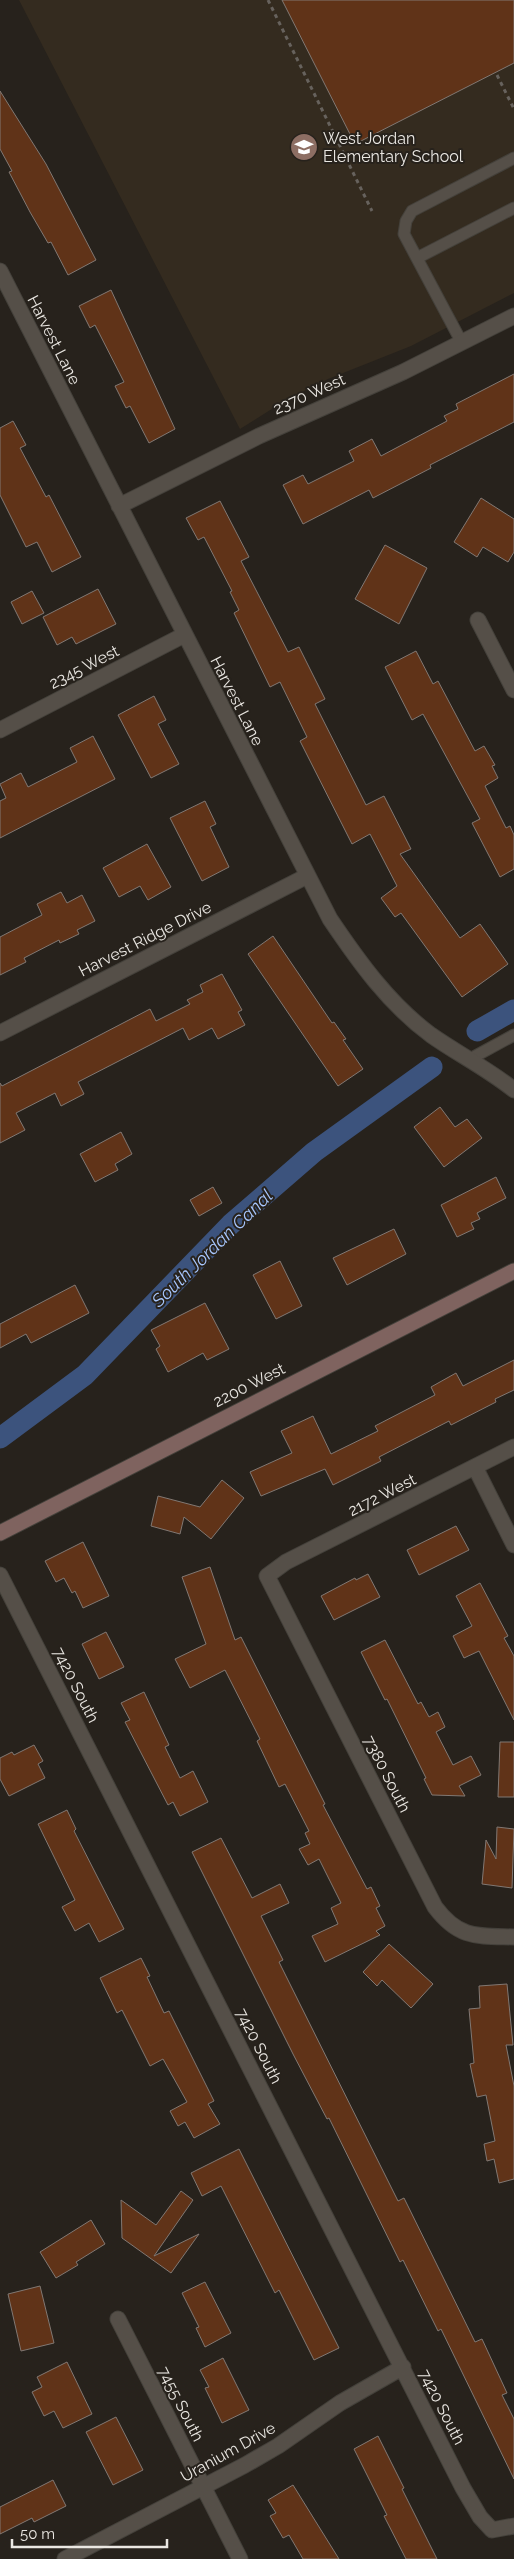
<svg xmlns="http://www.w3.org/2000/svg" width="514" height="2559" viewBox="0 0 514 2559" font-family="Raleway,sans-serif">
	<style>
		.built { fill: #342b1f }
		.lines { fill: none; stroke-linecap: round; stroke-linejoin: round }
		.canal { stroke: #3c537d; stroke-width: 21 }
		.building { fill: #603318; stroke: #817873 }
		.lane-casing { stroke: #44413b; stroke-width: 13 }
		.street-casing { stroke: #44413b; stroke-width: 17 }
		.secondary-casing { stroke: #44413b; stroke-width: 17 }
		.path { stroke: #67625d; stroke-width: 3; stroke-dasharray: 4 4; stroke-linecap: butt }
		.lane { stroke: #554f48; stroke-width: 11 }
		.street { stroke: #554f48; stroke-width: 15 }
		.secondary { stroke: #7f635f; stroke-width: 15 }
		.labels { text-anchor: middle; dominant-baseline: central; stroke-width: 4; stroke-linejoin: round; paint-order: stroke }
		.poi-label { font-size: 16px; fill: #eae7e2; stroke: #27221c; text-anchor: start }
		.street-label { font-size: 16px; fill: #eae7e2; stroke: #27221c }
		.water-label { font-size: 18px; font-style: italic; fill: #a8c7fe; stroke: #27221c }
	</style>
	<rect width="100%" height="100%" fill="#27221c"/>
	<path class="built" d="M19,0H514V293L411,346L328,379L286,400L240,429Z"/>
	<g class="lines">
		<path class="canal" d="M477,1031L514,1010
			M0,1438L85,1375L231,1224L314,1152L432,1067"/>
	</g>
	<path class="building" d="M282,0H514V63L355,144Z
		M0,91L46,164L96,260L68,275L51,242L48,243L30,212L9,172L12,171L0,149Z
		M111,290L175,429L149,443L130,406L126,408L115,386L124,382L95,325L90,328L79,306Z
		M514,374V422L430,465L431,468L373,498L369,490L303,524L283,485L303,475L308,484L354,461L349,451L372,439L381,456L447,421L444,416L458,409L456,404Z
		M13,421L26,445L20,448L46,497L49,495L81,557L52,572L37,542L26,547L0,495V428Z
		M481,498L514,519V552L508,562L483,547L477,557L454,542Z
		M220,501L249,557L241,561L288,652L299,647L325,699L315,704L366,805L384,796L411,849L400,854L460,938L480,924L508,964L462,997L401,913L395,917L381,898L397,886L370,834L352,844L300,741L307,737L280,682L270,687L234,613L239,610L230,592L232,591L204,537L198,540L186,518Z
		M385,545L427,568L399,624L355,599Z
		M98,589L116,624L76,644L72,637L57,645L43,617Z
		M32,591L44,613L22,624L11,602Z
		M416,651L433,684L438,681L475,751L484,746L495,765L492,766L498,778L485,786L506,828L510,826L514,835V869L500,877L472,823L480,819L423,714L412,720L385,667Z
		M154,696L166,720L158,724L179,764L151,778L118,715Z
		M93,736L115,779L0,838V801L6,798L0,784L21,773L28,787L77,762L70,748Z
		M205,801L216,824L210,827L229,867L202,881L170,818Z
		M147,844L171,887L148,900L140,886L119,897L103,868Z
		M61,892L67,903L82,895L95,921L77,930L79,934L60,943L59,940L24,958L26,962L0,975V937L42,915L37,904Z
		M273,936L332,1023L334,1022L346,1039L343,1040L363,1069L338,1086L248,954Z
		M222,974L242,1010L238,1012L245,1025L218,1039L212,1028L189,1040L183,1028L78,1082L84,1094L61,1106L55,1093L16,1113L25,1130L0,1143V1083L2,1086L150,1009L156,1021L190,1004L187,1000L203,992L200,985Z
		M440,1107L455,1127L467,1119L482,1138L444,1167L414,1127Z
		M121,1132L132,1154L115,1164L118,1170L95,1182L80,1154Z
		M496,1177L506,1198L477,1213L480,1219L471,1223L474,1229L457,1237L441,1205Z
		M213,1187L222,1203L199,1216L190,1200Z
		M394,1229L406,1254L347,1285L333,1258Z
		M280,1261L302,1306L276,1319L253,1275Z
		M75,1285L89,1313L31,1343L26,1334L0,1348V1324Z
		M205,1303L229,1349L207,1360L203,1353L168,1372L156,1349L160,1346L151,1330Z
		M514,1360V1390L495,1399L496,1402L451,1425L449,1421L379,1457L381,1461L333,1485L325,1469L261,1496L250,1472L292,1453L281,1431L313,1416L331,1454L378,1431L375,1426L435,1395L431,1387L456,1373L463,1386Z
		M222,1480L244,1498L211,1539L184,1517L180,1534L151,1526L158,1496L200,1507Z
		M456,1526L469,1550L419,1575L407,1550Z
		M83,1542L109,1596L83,1608L75,1591L72,1593L64,1578L56,1582L45,1561Z
		M210,1567L235,1640L241,1637L325,1804L323,1805L367,1889L371,1887L380,1906L376,1908L385,1926L376,1931L380,1935L325,1962L312,1936L338,1924L331,1908L341,1903L319,1859L308,1865L299,1849L310,1844L305,1833L309,1831L285,1784L279,1787L257,1741L260,1739L225,1670L190,1688L175,1659L206,1644L182,1577Z
		M368,1574L380,1597L334,1620L321,1596L355,1578L356,1580Z
		M480,1583L508,1636L504,1638L514,1656V1720L479,1651L464,1658L453,1636L472,1626L456,1596Z
		M106,1632L124,1667L99,1679L82,1644Z
		M385,1640L418,1704L421,1702L429,1717L438,1712L445,1727L436,1732L453,1765L471,1756L481,1775L459,1786L465,1796L432,1795L424,1779L426,1778L387,1699L385,1700L361,1652Z
		M144,1692L169,1745L165,1747L180,1778L193,1771L208,1802L180,1816L173,1802L168,1805L125,1722L130,1720L121,1703Z
		M500,1742H514V1797H498Z
		M34,1745L43,1761L38,1764L45,1778L9,1796L0,1779V1758L12,1752L14,1755Z
		M67,1810L76,1829L74,1831L124,1929L99,1942L89,1923L75,1931L62,1907L75,1900L38,1824Z
		M497,1827L514,1829L512,1888L482,1884L486,1840L496,1859Z
		M221,1838L252,1898L280,1884L289,1903L261,1916L283,1960L279,1962L398,2201L404,2198L475,2342L482,2339L507,2393L502,2395L514,2419V2479L441,2329L438,2331L403,2260L400,2262L329,2118L327,2119L293,2054L192,1852Z
		M389,1944L433,1984L411,2008L382,1980L377,1986L363,1972Z
		M141,1958L150,1976L147,1977L164,2013L169,2011L214,2101L208,2104L220,2124L194,2138L185,2122L178,2126L170,2111L187,2102L163,2059L150,2066L122,2010L117,2013L100,1978Z
		M507,1984L513,2045H506L514,2086V2179L499,2183L494,2159L487,2161L484,2144L495,2141L486,2095L477,2097L470,2064L474,2063L469,2009L480,2008L479,1986Z
		M239,2149L339,2348L314,2360L279,2290L275,2293L221,2186L202,2196L191,2173Z
		M181,2191L193,2200L154,2256L199,2234L171,2273L122,2238L121,2200L156,2225Z
		M91,2220L105,2244L76,2262L78,2265L56,2278L40,2252Z
		M205,2282L231,2333L205,2347L196,2328L199,2327L182,2293Z
		M40,2286L54,2343L21,2351L8,2294Z
		M223,2358L249,2410L222,2423L205,2388L209,2387L200,2370Z
		M67,2362L92,2414L63,2428L54,2411L44,2416L32,2392L42,2387L37,2377Z
		M116,2417L143,2470L113,2485L86,2432Z
		M378,2436L404,2488L402,2489L437,2559H406L384,2516L387,2515L354,2449Z
		M53,2480L66,2506L34,2522L32,2518L0,2534V2507Z
		M293,2485L339,2559H303L289,2535L283,2538L270,2516L276,2513L268,2500Z"/>
	<g class="lines">
		<g class="lane-casing">
			<path id="lane" d="M417,258L514,208
				M462,343L404,234L406,221L412,211L514,158
				M470,1059L514,1035"/>
		</g>
		<g class="street-casing">
			<path id="street" d="M0,271L330,919C359,962 389,1004 431,1035C458,1054 488,1069 514,1090
				M119,506L259,436L403,372L514,316
				M478,620L514,690
				M0,730L184,635
				M0,1033L307,876
				M514,1447L286,1562L267,1576L435,1907C459,1939 477,1936 514,1937
				M475,1467L514,1545
				M0,1575L463,2488L480,2517L492,2530L514,2526
				M118,2319L240,2559
				M65,2559L245,2465L278,2446L340,2403L403,2367"/>
		</g>
		<g class="secondary-casing">
			<path id="secondary" d="M0,1533L514,1271"/>
		</g>
		<path class="path" d="M268,0L372,211
			M497,75L514,109"/>
		<use href="#lane" class="lane"/>
		<use href="#street" class="street"/>
		<use href="#secondary" class="secondary"/>
	</g>
	<defs>
		<g id="school-disc" transform="scale(1.4375)"><circle r="9.5" fill="#8d6e63" stroke="#27221c"/><path d="M0-5L7-2L0 1L-7-2ZM-4 1L0 2.5L4 1V4Q0 6-4 4Z" fill="#fff"/></g>
	</defs>
	<g fill-rule="evenodd">
		<use href="#school-disc" x="304" y="147"/>
	</g>
	<g class="labels">
		<g class="poi-label">
			<text x="323" y="138">West Jordan<tspan x="323" dy="18">Elementary School</tspan></text>
		</g>
		<g class="street-label">
			<text transform="translate(54 340) rotate(63)">Harvest Lane</text>
			<text transform="translate(309 394) rotate(-24)">2370 West</text>
			<text transform="translate(84 667) rotate(-27)">2345 West</text>
			<text transform="translate(237 701) rotate(63)">Harvest Lane</text>
			<text transform="translate(145 939) rotate(-27)">Harvest Ridge Drive</text>
			<text transform="translate(249 1385) rotate(-27)">2200 West</text>
			<text transform="translate(382 1495) rotate(-27)">2172 West</text>
			<text transform="translate(76 1685) rotate(63)">7420 South</text>
			<text transform="translate(387 1774) rotate(63)">7380 South</text>
			<text transform="translate(259 2046) rotate(63)">7420 South</text>
			<text transform="translate(181 2404) rotate(63)">7455 South</text>
			<text transform="translate(442 2407) rotate(63)">7420 South</text>
			<text transform="translate(228 2452) rotate(-29)">Uranium Drive</text>
		</g>
		<g class="water-label">
			<text transform="translate(212 1248) rotate(-44)">South Jordan Canal</text>
		</g>
	</g>
	<path d="M12 2539v8h155v-8" fill="none" stroke="#eae7e2" stroke-width="2.5"/>
	<text x="20" y="2539" font-size="15" fill="#eae7e2" stroke="#27221c" stroke-width="4" paint-order="stroke">50 m</text>
</svg>
